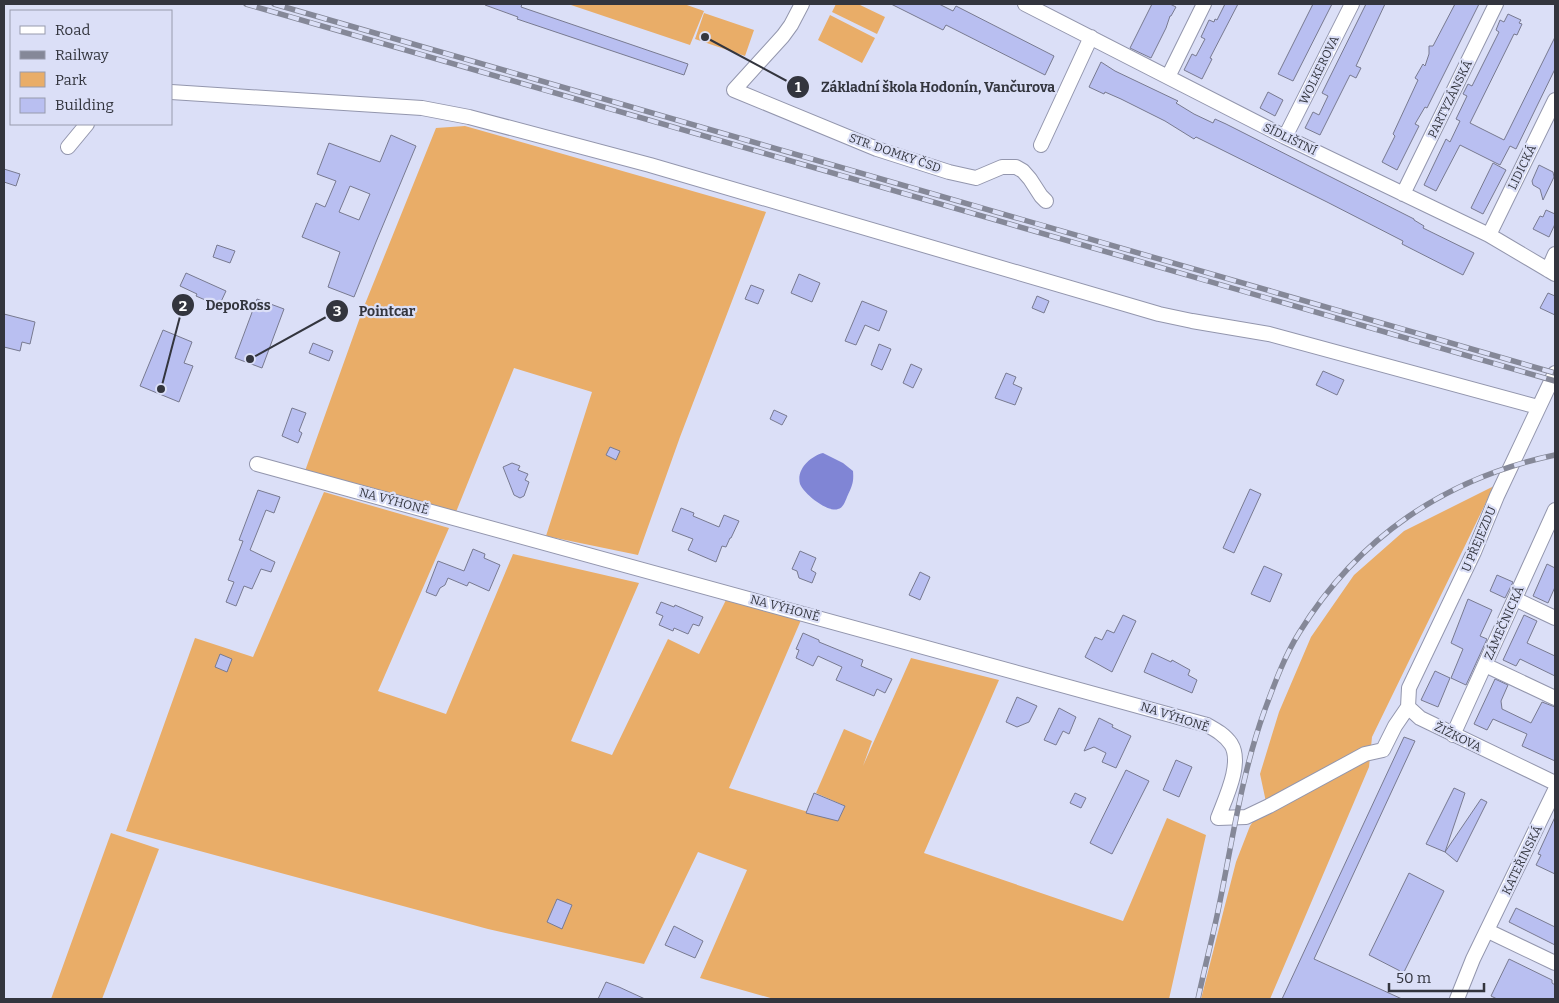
<svg xmlns="http://www.w3.org/2000/svg" width="1559" height="1003" viewBox="0 0 1559 1003" font-family="Bitter,serif">
	<style>
		.green { fill: #e9ad68 }
		.water { fill: #8085d5 }
		.building { fill: #b9bff1; stroke: #787a90; fill-rule: evenodd }
		.lines { fill: none; stroke-linecap: round; stroke-linejoin: round }
		.minor-casing { stroke: #9396ad; stroke-width: 16 }
		.minor { stroke: #fff; stroke-width: 14 }
		.rail-casing { stroke: #858898; stroke-width: 5.5 }
		.rail { stroke: #dbdff7; stroke-width: 4; stroke-dasharray: 11; stroke-linecap: butt }
		.labels { text-anchor: middle; dominant-baseline: central; stroke-width: 4.5; stroke-linejoin: round; paint-order: stroke }
		.street-label { font-size: 12px; fill: #33353e; stroke: #dbdff7 }
		.leader { fill: none; stroke: #33353e; stroke-width: 2 }
		.callout-dot { fill: #33353e; stroke: #dbdff7; stroke-width: 2 }
		.mark-label { font-size: 15px; text-anchor: middle; font-weight: bold; fill: #fff }
		.callout-label { font-size: 14px; text-anchor: middle; font-weight: bold; fill: #33353e; stroke: #dbdff7; stroke-width: 4.5; stroke-linejoin: round; paint-order: stroke }
	</style>
	<rect width="100%" height="100%" fill="#dbdff7"/>
	<path class="green" d="M568,4H684L704,11L690,45Z
		M836,4H858L885,17L877,34L832,12Z
		M704,13L754,30L745,56L695,39Z
		M830,15L875,38L862,63L818,40Z
		M465,126L766,212L680,437L638,555L546,536L592,392L514,368L456,512L305,471L363,309L436,128Z
		M1494,486L1372,737L1369,767L1270,999H1201L1236,862L1250,826L1266,802L1260,774L1279,712L1311,637L1354,575L1404,531Z
		M324,492L449,528L378,691L446,714L513,554L639,583L571,741L612,755L668,639L699,654L727,598L801,620L729,788L838,821L845,806L816,793L844,729L872,741L863,766L911,658L999,680L924,853L1123,921L1167,818L1206,835L1169,999H774L700,978L747,870L698,852L644,964L488,929L126,831L195,638L253,657Z
		M111,833L159,849L102,999H51Z"/>
	<path class="water" d="M823,453L843,463L853,471C854,483 852,486 847,497C845,502 843,508 838,509C828,513 804,494 800,484C796,469 811,456 823,453Z"/>
	<path class="building" d="M486,4H522L521,7L688,64L684,75L517,19L518,17L485,5Z
		M891,4H939L953,11L956,6L1054,56L1045,75L946,25L943,30Z
		M1152,4H1170L1176,7L1171,16H1170L1166,28L1151,58L1130,48Z
		M1225,4H1238L1210,58L1212,59L1202,79L1184,70L1192,54L1196,56L1205,39L1201,37L1209,20L1214,22L1215,19L1217,20Z
		M1313,4H1332L1293,81L1278,74Z
		M1366,4H1385L1356,66L1361,68L1356,78L1350,75L1320,135L1305,128L1313,112L1319,115L1328,96L1322,93Z
		M1455,4H1479L1427,108L1425,107L1415,124L1419,126L1397,170L1382,162L1395,136L1393,134L1418,80L1415,78L1423,64L1425,66L1429,54V46H1433Z
		M1508,14L1521,20L1519,23L1522,24L1517,35L1514,34L1470,123L1504,140L1555,37V69L1516,149L1510,146L1500,165L1460,145L1436,191L1424,185L1446,139L1450,142L1460,121L1456,119L1467,96L1463,94L1468,84L1472,86L1499,32L1496,30L1500,20L1504,22Z
		M1101,62L1115,71L1178,101L1176,103L1194,114L1213,123L1215,119L1226,124L1414,219V220L1424,226L1423,228L1474,253L1463,275L1402,244L1403,241L1327,202L1196,137L1194,139L1165,121L1121,99L1105,92L1104,94L1089,87Z
		M1268,92L1283,100L1275,116L1260,108Z
		M391,135L416,146L376,242L354,297L328,287L340,252L302,237L316,203L325,207L336,181L317,174L329,143L380,162ZM350,186L370,194L359,220L339,212Z
		M1493,163L1506,170L1483,214L1471,208Z
		M1539,165L1553,172L1554,177L1543,200L1540,189L1533,185L1532,181Z
		M4,169L20,174L16,186L4,182Z
		M1546,210L1555,214V224L1549,237L1533,229L1540,216L1543,217Z
		M217,245L235,251L230,263L213,257Z
		M186,273L226,291L219,306L196,296L197,294L180,286Z
		M799,274L820,283L812,302L791,293Z
		M751,285L764,290L758,304L745,299Z
		M1548,293L1555,296V315L1540,308Z
		M1037,296L1049,301L1044,313L1032,308Z
		M257,299L284,309L262,368L235,358Z
		M862,301L887,311L879,331L865,325L856,345L845,341Z
		M4,314L35,322L30,344L22,342L20,351L4,347Z
		M163,330L192,342L184,363L193,366L179,402L140,386Z
		M313,343L333,351L329,361L309,353Z
		M879,344L891,349L882,370L871,365Z
		M911,364L922,369L913,388L903,383Z
		M1323,371L1344,380L1337,395L1316,385Z
		M1006,373L1016,377L1013,384L1022,388L1015,405L995,398Z
		M292,408L306,413L299,431L302,433L298,443L282,436Z
		M774,410L787,416L782,425L770,419Z
		M610,447L620,451L616,460L606,455Z
		M512,463L520,466L518,470L528,474L525,480L529,482L524,496L520,498L514,495L503,467Z
		M1250,489L1261,494L1234,553L1223,548Z
		M258,490L280,497L274,513L266,510L250,550L275,562L271,572L261,569L252,589L244,586L236,606L226,602L234,582L228,580L243,541L239,540Z
		M681,508L694,513L693,516L719,527L724,515L739,521L731,538H730L726,547L722,546L716,562L688,550L693,539L672,531Z
		M473,549L485,554L484,558L500,565L489,591L469,582L467,586L448,578L445,585L440,588L436,596L426,592L438,561L464,571Z
		M800,551L816,558L811,570L816,573L812,583L799,578L797,571L792,569Z
		M1547,564L1555,568V587L1548,603L1533,596Z
		M1264,566L1282,574L1270,602L1251,594Z
		M920,572L930,577L920,600L909,595Z
		M1497,575L1513,582L1505,598L1490,591Z
		M1468,599L1492,610L1480,636L1487,639L1466,685L1451,678L1463,649L1451,643Z
		M661,602L674,607L675,605L703,617L699,626L693,624L688,634L674,628L673,631L659,625L663,616L656,613Z
		M1123,615L1136,621L1112,672L1085,657L1095,637L1102,640L1107,630L1114,633Z
		M1524,615L1537,621L1527,643L1555,656V676L1520,659L1516,666L1503,660Z
		M803,633L819,640V642L863,660L861,666L892,679L885,693L877,689L874,696L836,680L842,667L818,656L813,666L796,658L799,650L796,649Z
		M1152,653L1171,662L1172,660L1190,670L1188,675L1197,680L1192,693L1144,672Z
		M220,654L232,659L227,672L215,667Z
		M1435,671L1450,678L1438,707L1421,700Z
		M1495,679L1508,685L1501,701L1502,709L1531,723L1542,702L1555,707V761L1522,746L1527,734L1493,719L1487,730L1474,724Z
		M1017,697L1037,706L1029,722L1017,727L1006,722Z
		M1059,708L1076,717L1069,734L1063,731L1056,745L1044,740Z
		M1099,718L1113,725L1112,727L1131,736L1116,768L1102,762L1106,753L1094,747L1084,751Z
		M1404,737L1415,741L1314,959L1402,999H1282Z
		M1176,760L1192,767L1179,797L1163,790Z
		M1126,770L1149,781L1112,854L1090,843Z
		M1454,788L1465,793L1445,852L1426,844Z
		M814,793L845,806L838,821L806,813Z
		M1075,793L1086,798L1081,808L1070,803Z
		M1481,799L1487,802L1457,862L1445,852Z
		M1555,817V874L1536,865L1541,855L1538,854Z
		M1409,873L1444,891L1404,972H1402L1369,955Z
		M557,899L572,905L562,929L547,922Z
		M1516,908L1555,927V945L1509,922Z
		M674,926L703,941L695,958L665,945Z
		M1509,959L1552,980V983L1555,985V999H1497L1491,996Z
		M606,982L619,987L645,999H598Z"/>
	<g class="lines">
		<g class="minor-casing">
			<path id="minor" d="M802,4L791,25L783,36L734,90L877,149L949,172L976,178L1002,167H1016L1023,171L1030,179L1041,196L1046,201
				M1025,4L1285,137L1489,235L1555,274
				M1168,77L1204,4
				M171,92L422,108L469,117L650,165L1159,314L1192,321L1269,334L1538,407
				M1285,137L1352,4
				M1041,145L1091,37
				M68,147L87,124
				M1403,194L1496,4
				M1489,235L1555,100
				M1548,270L1555,254
				M257,464L1207,725C1216,730 1225,735 1231,744C1243,763 1225,799 1218,818L1246,817L1269,806L1365,754L1383,750L1395,726L1408,707
				M1515,599L1555,618
				M1485,665L1555,698
				M1408,707L1409,688L1474,552L1497,496L1555,373
				M1408,707L1420,718L1555,783
				M1453,735L1555,510
				M1488,931L1555,963
				M1457,999L1473,959L1555,790"/>
		</g>
		<use href="#minor" class="minor"/>
		<g class="rail-casing">
			<path id="rail" d="M246,4L1555,381
				M274,4L1555,373
				M1198,999C1204,970 1212,940 1218,911C1232,844 1241,776 1264,712C1274,685 1284,657 1299,633C1358,537 1446,478 1555,455"/>
		</g>
		<use href="#rail" class="rail"/>
	</g>
	<g class="labels">
		<g class="street-label">
			<text transform="translate(1319 70) rotate(-64)">WOLKEROVA</text>
			<text transform="translate(1450 99) rotate(-64)">PARTYZÁNSKÁ</text>
			<text transform="translate(1290 139) rotate(26)">SÍDLIŠTNÍ</text>
			<text transform="translate(895 153) rotate(19)">STR. DOMKY ČSD</text>
			<text transform="translate(1522 167) rotate(-64)">LIDICKÁ</text>
			<text transform="translate(394 501) rotate(15)">NA VÝHONĚ</text>
			<text transform="translate(1479 539) rotate(-67)">U PŘEJEZDU</text>
			<text transform="translate(785 608) rotate(15)">NA VÝHONĚ</text>
			<text transform="translate(1504 623) rotate(-66)">ZÁMEČNICKÁ</text>
			<text transform="translate(1175 717) rotate(18)">NA VÝHONĚ</text>
			<text transform="translate(1458 737) rotate(26)">ŽIŽKOVA</text>
			<text transform="translate(1522 860) rotate(-64)">KATEŘINSKÁ</text>
		</g>
	</g>
	<path class="leader" d="M705 37L798 87M161 389L183 305M250 359L337 311"/>
	<g class="callout-dot">
		<circle cx="705" cy="37" r="5"/>
		<circle cx="161" cy="389" r="5"/>
		<circle cx="250" cy="359" r="5"/>
		<circle cx="798" cy="87" r="12"/>
		<circle cx="183" cy="305" r="12"/>
		<circle cx="337" cy="311" r="12"/>
	</g>
	<g class="mark-label">
		<text x="798" y="92">1</text>
		<text x="183" y="311">2</text>
		<text x="337" y="316">3</text>
	</g>
	<g class="callout-label">
		<text x="938" y="92">Základní škola Hodonín, Vančurova</text>
		<text x="238" y="310">DepoRoss</text>
		<text x="387" y="316">Pointcar</text>
	</g>
	<rect width="1559" height="1003" fill="none" stroke="#33353e" stroke-width="10"/>
	<rect x="10" y="10" width="162" height="115" fill="#dbdff7" stroke="#989bad"/>
	<rect x="20" y="26" width="25" height="8" fill="#ffffff" stroke="#989bad"/>
	<text x="55" y="35" font-size="15" fill="#33353e">Road</text>
	<rect x="20" y="51" width="25" height="8" fill="#858898" stroke="#989bad"/>
	<text x="55" y="60" font-size="15" fill="#33353e">Railway</text>
	<rect x="20" y="72" width="25" height="15" fill="#e9ad68" stroke="#989bad"/>
	<text x="55" y="85" font-size="15" fill="#33353e">Park</text>
	<rect x="20" y="98" width="25" height="15" fill="#b9bff1" stroke="#989bad"/>
	<text x="55" y="110" font-size="15" fill="#33353e">Building</text>
	<path d="M1389 983v8h95v-8" fill="none" stroke="#33353e" stroke-width="2.5"/>
	<text x="1396" y="983" font-size="15" fill="#33353e" stroke="#dbdff7" stroke-width="4" paint-order="stroke">50 m</text>
</svg>
